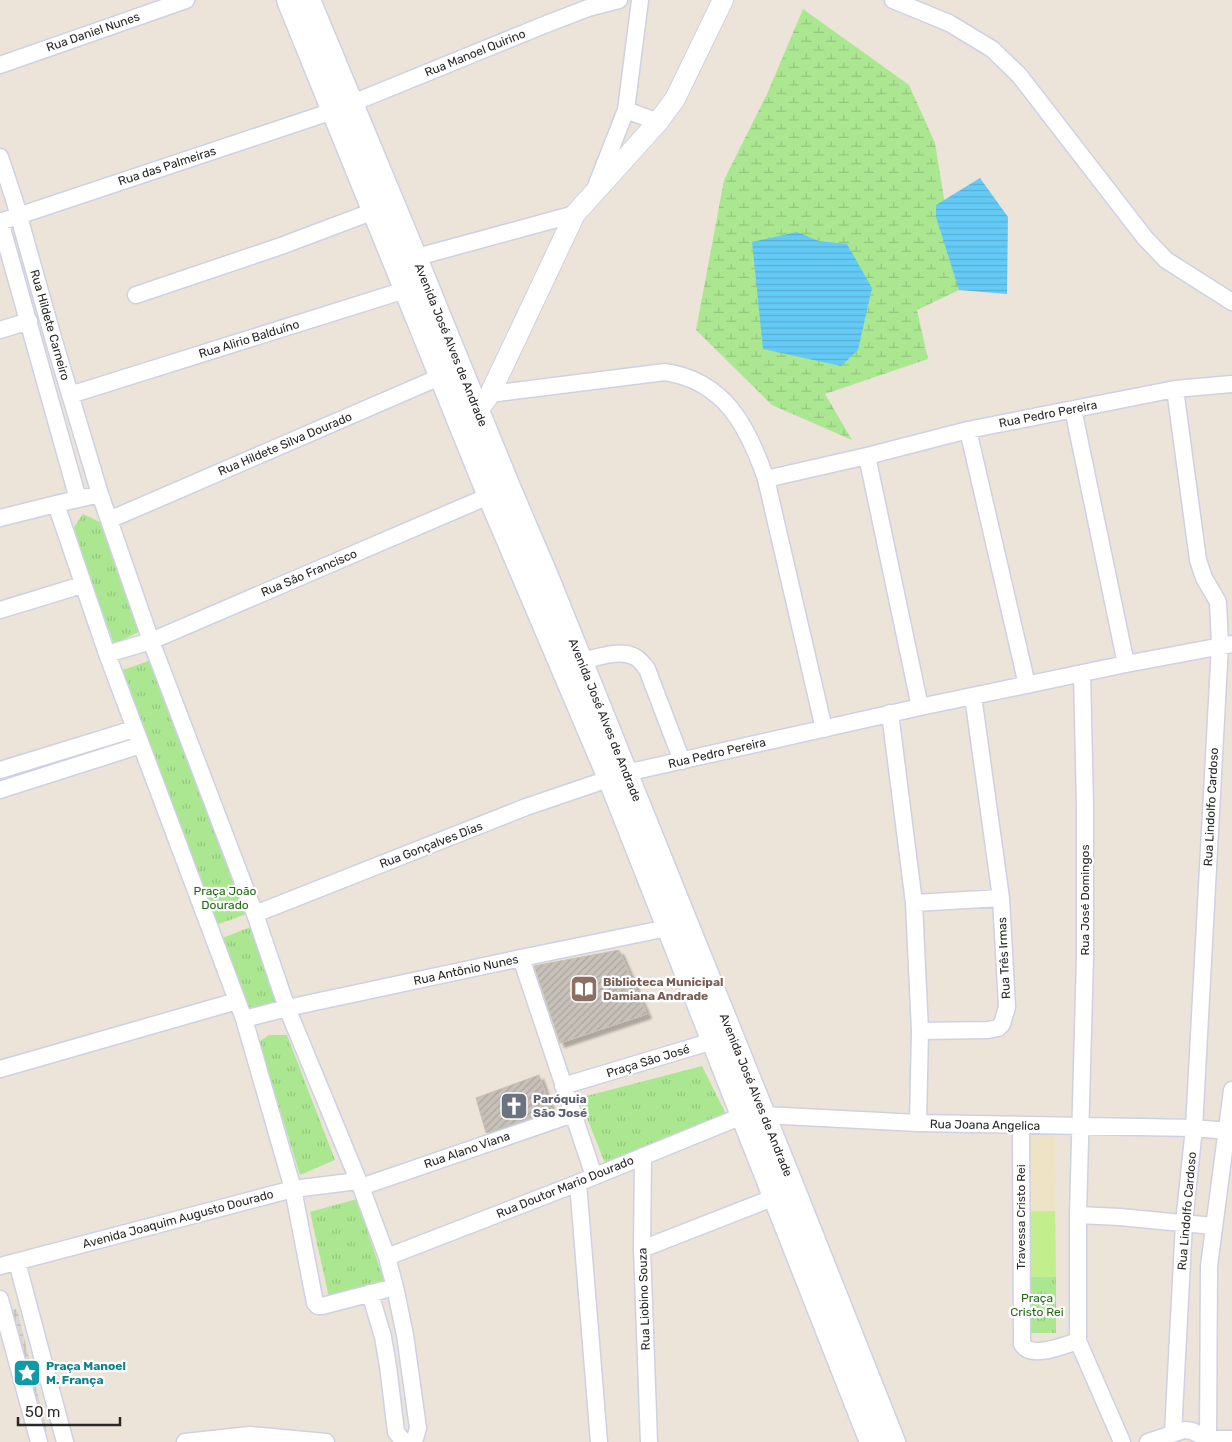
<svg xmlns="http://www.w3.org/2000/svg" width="1232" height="1442" viewBox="0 0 1232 1442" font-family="Rubik,sans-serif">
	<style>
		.education { fill: #efe3c6 }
		.grass { fill: url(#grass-tufts) }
		.wetland { fill: url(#wetland-marsh) }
		.pitch { fill: #c2ef8c }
		.plaza { fill: url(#plaza-grid) }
		.water { fill: url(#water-rules) }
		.building { fill: url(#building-hatch); stroke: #c7c0b2; filter: url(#shadow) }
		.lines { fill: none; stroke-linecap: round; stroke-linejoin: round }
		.minor-casing { stroke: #ced1e3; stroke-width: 19 }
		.tertiary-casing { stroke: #ced1e3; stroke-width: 22 }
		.secondary-casing { stroke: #ced1e3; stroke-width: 25 }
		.minor { stroke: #fff; stroke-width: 16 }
		.tertiary { stroke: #fff; stroke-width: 20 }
		.secondary { stroke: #fff; stroke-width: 22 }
		.labels { text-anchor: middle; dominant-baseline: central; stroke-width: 4.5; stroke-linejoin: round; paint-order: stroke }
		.street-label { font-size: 12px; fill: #282828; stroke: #fff }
		.park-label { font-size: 12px; fill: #246915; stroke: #fff }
		.education-label { font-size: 12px; font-weight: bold; fill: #785e54; stroke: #fff; text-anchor: start }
		.worship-label { font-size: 12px; font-weight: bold; fill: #5b616d; stroke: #fff; text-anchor: start }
		.culture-label { font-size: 12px; font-weight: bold; fill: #0d838f; stroke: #fff; text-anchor: start }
	</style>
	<defs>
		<pattern id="grass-tufts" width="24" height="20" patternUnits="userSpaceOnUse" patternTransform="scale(1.25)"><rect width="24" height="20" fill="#abe791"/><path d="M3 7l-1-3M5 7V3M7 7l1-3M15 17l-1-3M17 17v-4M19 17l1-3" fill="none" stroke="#93c67d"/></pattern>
		<pattern id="wetland-marsh" width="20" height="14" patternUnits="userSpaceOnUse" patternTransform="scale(1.25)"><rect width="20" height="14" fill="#abe791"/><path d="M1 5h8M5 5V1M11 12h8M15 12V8" fill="none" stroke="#93c67d"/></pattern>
		<pattern id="plaza-grid" width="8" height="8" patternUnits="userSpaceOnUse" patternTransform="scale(1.25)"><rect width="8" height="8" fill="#dcd7d0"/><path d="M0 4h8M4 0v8" fill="none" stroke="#bdb9b3"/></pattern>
		<pattern id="water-rules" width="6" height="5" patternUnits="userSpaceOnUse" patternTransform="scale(1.25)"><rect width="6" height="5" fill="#64cbf6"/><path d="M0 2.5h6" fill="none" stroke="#57aed3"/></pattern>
		<pattern id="building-hatch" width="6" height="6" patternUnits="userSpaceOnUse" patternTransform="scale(1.25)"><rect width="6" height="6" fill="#c7c1b9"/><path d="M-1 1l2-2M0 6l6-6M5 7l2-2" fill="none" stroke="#aba69f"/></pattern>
		<filter id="shadow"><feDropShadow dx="4.5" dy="4.5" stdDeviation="1" flood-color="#0004"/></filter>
	</defs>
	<rect width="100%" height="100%" fill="#ece4d9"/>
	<path class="education" d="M1055,1130L1056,1277L1017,1276L1016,1131Z"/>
	<path class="grass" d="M83,514L104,524L145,629L114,644L72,530Z
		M157,658L252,912L213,926L120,671Z
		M256,925L292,1015L248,1026L217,940Z
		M269,1035H287L335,1160L300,1175L259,1042Z
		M702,1066L730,1122L607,1168L579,1098Z
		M357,1199L386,1287L329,1297L310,1212Z
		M1017,1276L1056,1277V1333H1017Z"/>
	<path class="wetland" d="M803,9L909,85L935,143L959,290L917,310L928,359L825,394L852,440L772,405L696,330L724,180L767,94Z"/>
	<path class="pitch" d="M1016,1211H1055L1056,1277L1017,1276Z"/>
	<path class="plaza" d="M17,1309L47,1432H35L5,1311Z"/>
	<path class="water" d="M980,178L1008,217L1007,294L959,290L936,217V205Z
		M797,232L819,241L847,244L872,288L858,350L841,366L763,349L752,242Z"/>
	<path class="building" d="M619,950L647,1014L560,1043L534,966Z
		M539,1075L552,1111L486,1133L476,1098Z"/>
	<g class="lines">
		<g class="minor-casing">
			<path id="minor" d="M893,0L949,23L992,49L1019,75L1145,238L1166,260L1232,302
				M0,65L186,0
				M626,110L658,122
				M0,157L14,199L54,341L100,494L151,641L255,914L287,1008L361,1187L387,1257L395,1287L405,1335L418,1428L414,1442
				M595,189L626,110L640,0
				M0,221L78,499
				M0,222L333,111L544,25L588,8L619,0
				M406,260L575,214
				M136,295L281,246L374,211
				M0,330L29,321
				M490,394L665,372C725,381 748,427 766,479L824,729
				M70,395L405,290L413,284
				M1073,409L1126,664
				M968,430L1027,685
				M867,456L920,707
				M766,479L867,456L968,430L1175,389L1232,384
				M100,494L56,504L107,654L244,1019L293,1189L315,1303L318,1306H322L395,1287
				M0,518L56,504
				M109,520L449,373
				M0,610L82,585
				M107,654L151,641L498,492
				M582,661C596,658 619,649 633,656C639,658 643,664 647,669L682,761
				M1082,673L1085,806V956L1078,1215V1341L1122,1442
				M973,696L1001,898
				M890,713L914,903L920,1031L918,1123
				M0,770L134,729
				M0,790L141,745
				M914,903L1001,898L1007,1007L1002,1024L998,1028L988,1030L920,1031
				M255,914L526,807L626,773L920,707L1126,664L1232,644
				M521,958L594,1176
				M244,1019L287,1008L521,958L677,926
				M0,1069L237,1001
				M563,1086L723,1038
				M1021,1126L1022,1344C1031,1360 1064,1345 1078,1341
				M643,1156L642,1249L649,1442
				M578,1183L599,1442
				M361,1187L573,1114
				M1078,1215L1120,1217L1213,1226
				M642,1249L775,1197
				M387,1257L578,1183L742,1116L764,1115L918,1123L1194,1128L1228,1131
				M17,1262L65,1442
				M0,1266L293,1189L358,1181
				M370,1293L383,1337L388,1366L396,1432L404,1442
				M0,1299L39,1442
				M1173,1433L1184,1223L1194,1128L1220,645L1218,602L1204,578L1198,560L1175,389
				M185,1442L250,1435L326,1442
				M1148,1442L1184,1430L1192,1431L1208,1439H1232
				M1208,1442L1209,1266L1232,1090"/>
		</g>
		<g class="tertiary-casing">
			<path id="tertiary" d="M470,421L490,394L575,214L658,122L675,99L723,0"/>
		</g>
		<g class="secondary-casing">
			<path id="secondary" d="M288,0L489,496L609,778L871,1442
				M309,0L416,258L509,487L547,576L795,1192L894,1442"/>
		</g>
		<use href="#minor" class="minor"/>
		<use href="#tertiary" class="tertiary"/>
		<use href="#secondary" class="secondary"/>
	</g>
	<defs>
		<g id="library-square" transform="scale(1.4375)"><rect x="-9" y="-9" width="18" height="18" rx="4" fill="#8d6e63" stroke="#fff"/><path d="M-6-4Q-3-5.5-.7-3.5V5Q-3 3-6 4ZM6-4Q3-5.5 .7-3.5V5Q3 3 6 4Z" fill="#fff"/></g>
		<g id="church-square" transform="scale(1.4375)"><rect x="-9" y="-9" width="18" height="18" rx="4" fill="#6b7280" stroke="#fff"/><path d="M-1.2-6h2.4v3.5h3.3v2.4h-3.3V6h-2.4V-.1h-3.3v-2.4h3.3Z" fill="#fff"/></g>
		<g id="sight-square" transform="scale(1.4375)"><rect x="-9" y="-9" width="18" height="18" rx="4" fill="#0f9aa8" stroke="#fff"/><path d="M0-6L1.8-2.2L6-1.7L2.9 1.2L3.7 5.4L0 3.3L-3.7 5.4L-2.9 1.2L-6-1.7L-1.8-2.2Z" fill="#fff"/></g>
	</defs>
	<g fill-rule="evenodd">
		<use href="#library-square" x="584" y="989"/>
		<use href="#church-square" x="514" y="1106"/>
		<use href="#sight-square" x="27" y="1373"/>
	</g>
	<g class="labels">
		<g class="street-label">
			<text transform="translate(93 32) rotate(-19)">Rua Daniel Nunes</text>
			<text transform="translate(475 53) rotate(-22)">Rua Manoel Quirino</text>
			<text transform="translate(167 166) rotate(-18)">Rua das Palmeiras</text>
			<text transform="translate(50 325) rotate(74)">Rua Hildete Carneiro</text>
			<text transform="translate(249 339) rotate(-17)">Rua Alirio Balduíno</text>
			<text transform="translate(451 345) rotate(68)">Avenida José Alves de Andrade</text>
			<text transform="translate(1048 414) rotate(-11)">Rua Pedro Pereira</text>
			<text transform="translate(285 444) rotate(-23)">Rua Hildete Silva Dourado</text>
			<text transform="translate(309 573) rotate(-23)">Rua São Francisco</text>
			<text transform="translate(605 720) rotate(68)">Avenida José Alves de Andrade</text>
			<text transform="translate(717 753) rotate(-13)">Rua Pedro Pereira</text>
			<text transform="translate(1211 807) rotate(-87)">Rua Lindolfo Cardoso</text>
			<text transform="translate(431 845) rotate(-21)">Rua Gonçalves Dias</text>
			<text transform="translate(1085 900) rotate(-90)">Rua José Domingos</text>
			<text transform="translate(1004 958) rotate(-93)">Rua Três Irmas</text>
			<text transform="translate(466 970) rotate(-12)">Rua Antônio Nunes</text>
			<text transform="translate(648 1061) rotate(-17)">Praça São José</text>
			<text transform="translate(756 1095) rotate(68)">Avenida José Alves de Andrade</text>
			<text transform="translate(985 1125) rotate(1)">Rua Joana Angelica</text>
			<text transform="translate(467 1150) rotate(-19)">Rua Alano Viana</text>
			<text transform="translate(565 1187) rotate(-22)">Rua Doutor Mario Dourado</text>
			<text transform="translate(1187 1211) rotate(-85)">Rua Lindolfo Cardoso</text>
			<text transform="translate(1021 1217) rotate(-90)">Travessa Cristo Rei</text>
			<text transform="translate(178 1219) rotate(-15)">Avenida Joaquim Augusto Dourado</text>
			<text transform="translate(644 1299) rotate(-92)">Rua Liobino Souza</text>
		</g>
		<g class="park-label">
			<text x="225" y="891">Praça João<tspan x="225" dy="14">Dourado</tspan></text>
			<text x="1037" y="1298">Praça<tspan x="1037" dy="14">Cristo Rei</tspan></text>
		</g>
		<g class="education-label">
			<text x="603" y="982">Biblioteca Municipal<tspan x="603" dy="14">Damiana Andrade</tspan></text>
		</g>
		<g class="worship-label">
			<text x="533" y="1099">Paróquia<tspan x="533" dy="14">São José</tspan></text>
		</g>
		<g class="culture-label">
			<text x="46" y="1366">Praça Manoel<tspan x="46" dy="14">M. França</tspan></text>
		</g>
	</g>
	<path d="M18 1417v8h102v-8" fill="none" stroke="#282828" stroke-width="2.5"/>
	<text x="25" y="1417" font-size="15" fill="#282828" stroke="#ffffff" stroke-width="4" paint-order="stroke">50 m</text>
</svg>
